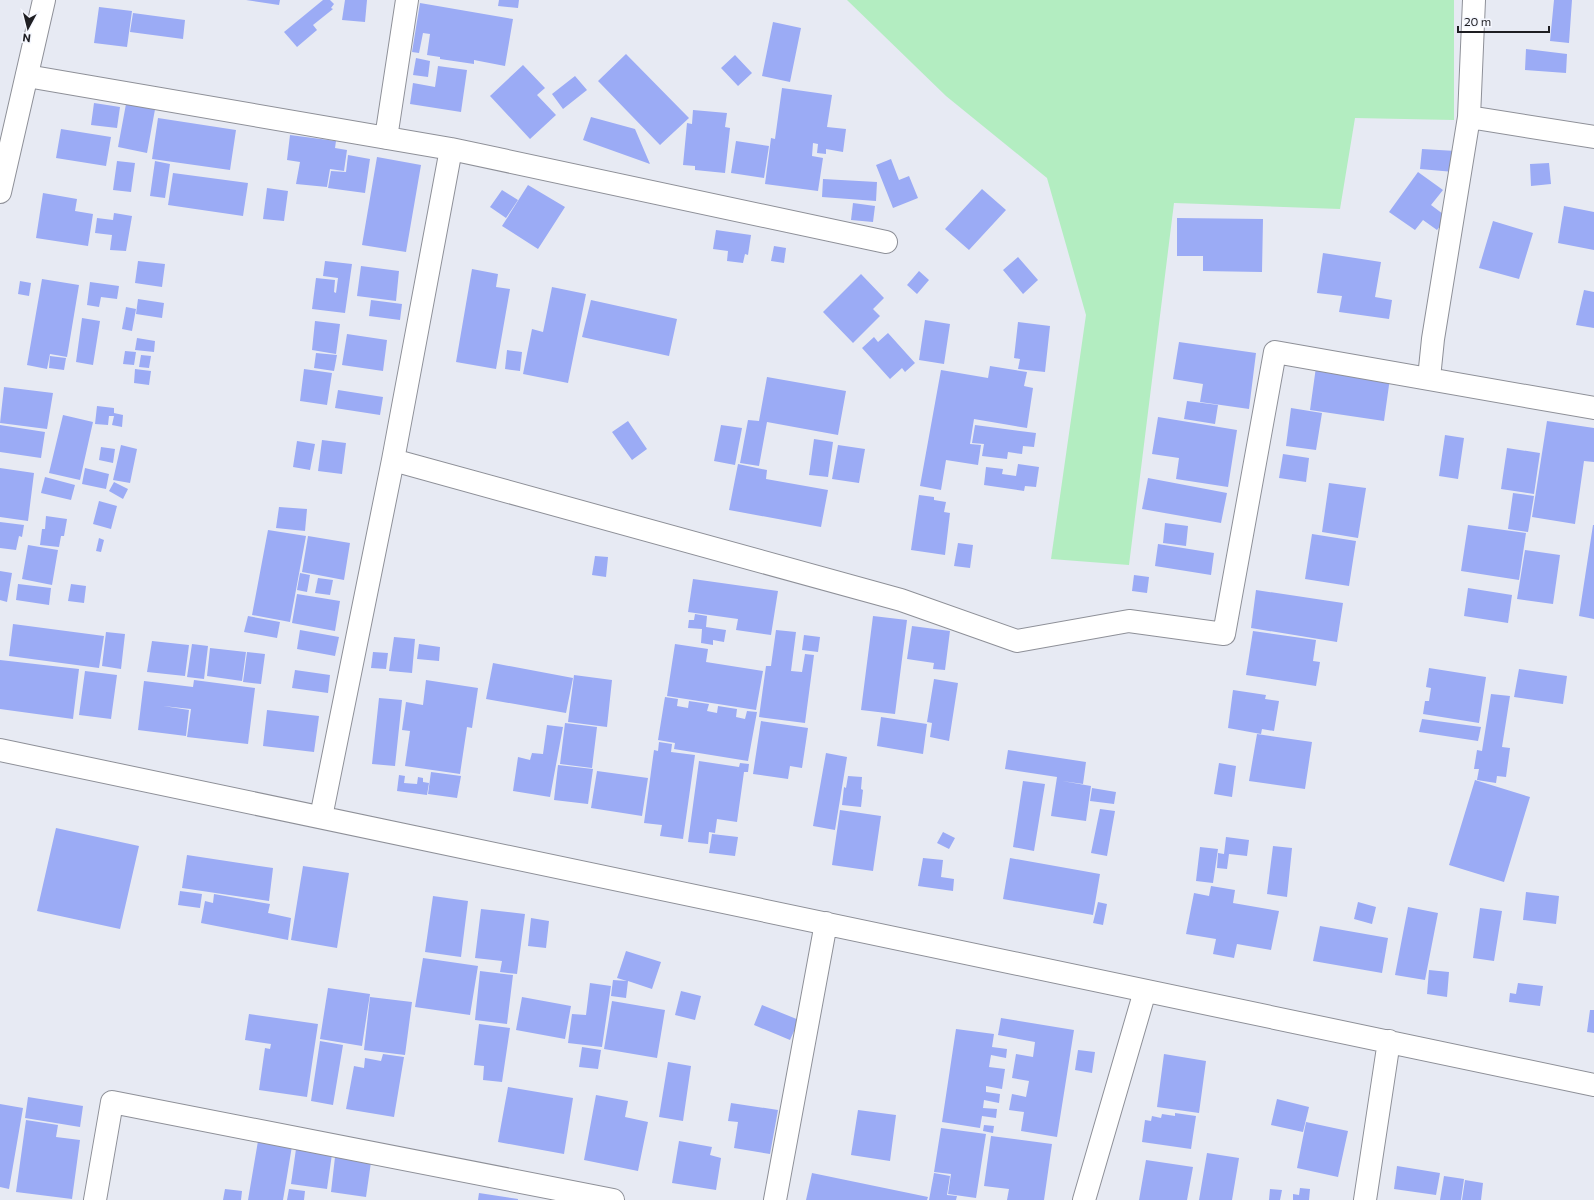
<svg xmlns="http://www.w3.org/2000/svg" width="1594" height="1200" viewBox="0 0 1594 1200" font-family="Commissioner,sans-serif">
	<style>
		.green { fill: #b3edc1 }
		.building { fill: #9babf5 }
		.lines { fill: none; stroke-linecap: round; stroke-linejoin: round }
		.minor-casing { stroke: #8e9098; stroke-width: 24 }
		.tertiary-casing { stroke: #8e9098; stroke-width: 24 }
		.minor { stroke: #fff; stroke-width: 22 }
		.tertiary { stroke: #fff; stroke-width: 22 }
	</style>
	<rect width="100%" height="100%" fill="#e7eaf3"/>
	<path class="green" d="M847,0H1454V120L1355,118L1340,209L1174,203L1129,565L1051,559L1086,315L1047,178L946,96Z"/>
	<path class="building" d="M246,0H280L279,5Z
		M323,0H330L334,4L331,8L333,9L313,25L317,30L297,47L284,32Z
		M345,0H367L365,22L342,20Z
		M499,0H519L518,8L498,6Z
		M1554,0H1572L1569,43L1550,41Z
		M420,3L513,19L505,66L474,60V64L440,59V57L427,55L430,34L423,33L419,53L412,52Z
		M99,7L132,11L127,47L94,43Z
		M133,13L185,20L183,39L130,32Z
		M773,22L801,28L790,82L762,76Z
		M1526,49L1567,54L1566,73L1525,70Z
		M626,54L689,118L660,145L598,81Z
		M735,55L752,73L738,86L721,68Z
		M416,58L430,61L428,77L413,75Z
		M523,65L545,88L537,95L556,115L530,139L490,96Z
		M438,66L467,70L461,112L410,104L413,83L435,87Z
		M575,76L587,90L563,109L552,94Z
		M782,88L832,95L827,127L846,129L843,152L826,149V154L817,153L818,144L813,143L812,156L823,158L818,191L765,184L771,138L775,139Z
		M94,103L120,107L117,128L91,125Z
		M126,104L138,106L156,104L147,153L118,147Z
		M693,110L727,113L725,127L730,128L725,173L695,170V166L683,165L687,123L692,124Z
		M591,117L635,129L650,164L583,140Z
		M158,118L236,130L230,170L152,159Z
		M61,129L111,137L106,166L56,158Z
		M290,135L336,141L335,148L347,150L344,171L330,169L327,187L296,184L300,162L287,160Z
		M736,141L769,146L764,178L731,173Z
		M1422,149L1456,151L1454,172L1420,169Z
		M348,155L370,159L365,193L328,188L331,171L346,172Z
		M377,157L421,165L406,252L362,245Z
		M891,159L899,180L909,176L918,198L893,208L876,165Z
		M117,161L135,163L131,192L113,190Z
		M155,161L170,164L165,198L150,196Z
		M1549,163L1551,184L1531,186L1530,164Z
		M1418,172L1443,190L1431,205L1447,217L1437,230L1423,220L1415,230L1389,212Z
		M173,173L248,183L243,216L168,205Z
		M823,179L877,182L876,201L822,197Z
		M528,185L565,207L538,249L502,226Z
		M267,188L288,191L284,221L263,219Z
		M982,189L1006,210L969,250L945,229Z
		M502,190L518,200L506,218L490,207Z
		M43,193L77,199L75,211L93,214L88,246L36,238Z
		M853,203L875,206L873,222L851,220Z
		M1564,206L1594,212V250L1558,243Z
		M114,213L132,216L126,251L110,250L112,235L95,233L97,218L113,220Z
		M1177,218L1263,219L1262,272L1203,271V256H1177Z
		M1493,221L1533,233L1519,279L1479,268Z
		M716,230L751,235L748,255L745,254L743,263L727,261L728,251L713,249Z
		M774,246L786,248L784,263L771,261Z
		M1323,253L1381,262L1375,297L1392,300L1389,319L1339,312L1342,296L1317,293Z
		M1018,257L1038,280L1023,294L1003,270Z
		M138,261L165,264L162,287L135,283Z
		M325,261L352,264L345,313L312,309L316,278L335,280L334,292L336,293L338,278L323,276Z
		M361,266L399,271L396,301L357,296Z
		M472,269L498,274L496,287L510,289L496,369L456,362Z
		M919,271L929,280L917,294L907,285Z
		M861,274L884,298L873,309L880,316L853,343L823,312Z
		M42,279L79,285L67,357L50,354L47,369L27,365Z
		M20,281L31,283L29,296L18,294Z
		M90,282L119,286L117,299L101,297L99,307L87,305Z
		M552,287L586,294L568,383L523,374L532,329L543,332Z
		M1584,290L1594,292V328L1576,325Z
		M138,299L164,303L162,318L136,314Z
		M371,300L402,304L400,320L369,316Z
		M591,300L677,319L669,356L582,337Z
		M126,307L136,309L132,331L122,329Z
		M82,318L100,321L93,365L76,362Z
		M925,320L950,324L944,364L919,360Z
		M315,321L340,324L336,354L312,350Z
		M1018,322L1050,326L1045,372L1018,369L1020,359L1014,358Z
		M888,333L915,363L905,372L902,368L890,379L862,348L874,337L878,342Z
		M347,334L387,340L383,371L342,365Z
		M137,338L155,341L154,352L135,350Z
		M1179,342L1256,353L1249,409L1200,402L1203,384L1173,379Z
		M507,350L522,352L520,371L505,369Z
		M125,351L136,352L134,365L123,364Z
		M316,353L337,355L334,371L314,368Z
		M141,355L151,356L149,368L139,367Z
		M50,356L66,358L64,370L49,368Z
		M990,366L1027,372L1024,386L1033,388L1027,428L974,419L970,444L981,445L978,465L946,460L941,490L920,486L941,370L988,378Z
		M1316,367L1390,378L1384,421L1310,410Z
		M135,369L151,371L149,385L134,383Z
		M304,369L332,373L327,405L300,401Z
		M767,377L846,391L838,435L767,422L759,466L740,463L748,420L759,421Z
		M4,387L53,393L47,429L0,423Z
		M338,390L383,397L380,415L335,408Z
		M1187,401L1218,405L1215,424L1184,419Z
		M97,406L114,408V413L123,415L122,427L112,425L114,416H109L108,425L95,424Z
		M1291,408L1322,413L1316,450L1286,446Z
		M63,415L93,422L80,480L49,473Z
		M1158,417L1237,430L1228,487L1176,479L1179,458L1152,454Z
		M628,421L647,449L632,460L612,432Z
		M1547,421L1594,428V462L1584,461L1575,524L1532,517Z
		M0,425L45,432L41,458L0,452Z
		M721,425L742,428L735,465L714,461Z
		M975,425L1036,433L1034,447L1023,446L1022,454L1008,452L1007,459L982,456L984,444L972,443Z
		M1445,435L1464,438L1458,479L1439,476Z
		M814,439L833,442L828,477L809,475Z
		M322,440L346,443L342,474L318,471Z
		M297,441L315,444L310,470L293,467Z
		M121,445L137,449L130,483L113,480Z
		M838,445L865,449L859,483L832,479Z
		M101,447L115,449L113,463L99,460Z
		M1507,448L1540,453L1534,494L1501,489Z
		M1283,454L1309,458L1306,482L1279,478Z
		M738,464L767,470L766,479L828,490L821,527L729,510Z
		M1018,464L1039,467L1036,487L1025,486L1024,491L984,485L986,467L1003,469L1002,474L1016,476Z
		M0,468L34,473L28,521L0,517Z
		M85,468L109,474L106,489L82,484Z
		M45,477L75,485L71,500L41,493Z
		M1148,478L1227,493L1221,523L1142,509Z
		M114,482L128,489L123,499L109,491Z
		M1329,483L1366,488L1358,538L1322,532Z
		M1513,493L1534,496L1528,532L1508,529Z
		M919,495L934,497V500L946,502L944,512L950,513L945,555L911,550Z
		M99,501L117,506L111,529L93,524Z
		M279,507L307,509L305,531L276,528Z
		M46,516L67,519L64,536H61L59,547L40,545L42,529H45Z
		M0,522L24,525L22,537L19,536L16,550L0,548Z
		M1165,523L1188,526L1186,546L1163,543Z
		M1468,525L1526,533L1519,580L1461,571Z
		M1593,525H1594V619L1579,616Z
		M268,530L306,536L290,622L252,615Z
		M1312,534L1356,541L1349,586L1305,579Z
		M308,536L350,543L344,580L302,572Z
		M99,538L104,540L101,552L96,551Z
		M958,543L973,545L970,568L954,566Z
		M1158,544L1214,553L1211,575L1155,566Z
		M28,545L58,550L52,585L22,579Z
		M1525,550L1560,555L1553,604L1517,599Z
		M595,556L608,557L606,577L592,575Z
		M0,571L12,573L7,602L0,600Z
		M300,573L310,575L307,592L297,590Z
		M1134,575L1149,577L1147,593L1132,591Z
		M318,578L333,580L330,595L315,593Z
		M693,579L778,591L771,635L736,630L738,619L688,612Z
		M18,584L51,588L49,605L16,600Z
		M71,584L86,586L84,603L68,601Z
		M1468,588L1512,595L1508,623L1464,616Z
		M1256,590L1343,603L1337,642L1251,628Z
		M297,594L340,601L335,631L292,623Z
		M695,614L707,616L706,627L726,630L724,642L713,640V645L701,643L702,629L688,628L689,620H694Z
		M248,616L280,622L277,638L244,632Z
		M873,616L907,620L895,714L861,710Z
		M13,624L104,636L99,668L9,656Z
		M912,626L950,631L945,670L933,669L934,663L907,659Z
		M300,630L339,637L335,656L297,649Z
		M776,630L796,632L791,671L802,672L805,654L814,655L805,723L759,717L766,666H771Z
		M1253,631L1316,640L1313,661L1320,662L1316,686L1246,675Z
		M106,632L125,634L121,669L102,666Z
		M804,635L820,637L818,652L802,650Z
		M394,637L415,639L412,673L389,671Z
		M152,641L189,645L185,676L147,672Z
		M192,644L208,646L204,679L187,677Z
		M419,644L440,647L439,661L417,659Z
		M675,644L708,649L706,662L763,671L756,710L667,696Z
		M210,648L246,652L242,681L207,676Z
		M247,652L265,654L261,684L243,682Z
		M373,652L388,653L386,669L371,668Z
		M0,660L79,669L73,719L0,709Z
		M493,663L573,678L566,713L486,699Z
		M1429,668L1486,677L1479,723L1423,714L1425,701H1429L1431,688L1426,687Z
		M1519,669L1567,676L1563,704L1514,697Z
		M295,670L330,675L328,693L292,688Z
		M85,671L117,675L111,719L79,715Z
		M574,675L612,680L607,727L568,722Z
		M934,679L958,683L949,741L930,737L932,723L927,722Z
		M194,680L255,688L248,744L187,737L191,709L163,706L189,710L186,736L138,730L144,681L193,687Z
		M426,680L478,688L472,728L467,727L460,774L405,766L410,731L402,730L406,702L423,705Z
		M1233,690L1266,695L1265,699L1279,701L1274,731L1262,729L1261,734L1228,728Z
		M1491,694L1510,696L1502,747L1510,748L1506,777L1497,776L1496,783L1477,780L1479,769H1474L1477,750L1482,751Z
		M665,697L678,699L677,706L688,708L689,701L709,704L707,711L717,713L718,706L737,709L736,717L745,719L747,711L757,712L748,761L674,749L675,743L658,740Z
		M379,698L402,700L395,766L372,764Z
		M267,710L319,716L314,752L263,746Z
		M881,717L927,724L923,754L877,746Z
		M1422,719L1481,727L1478,741L1419,732Z
		M761,721L808,728L802,768L790,766L788,779L753,774Z
		M565,723L597,727L592,768L560,764Z
		M547,725L563,727L550,797L513,791L518,757L530,760L532,753L543,754Z
		M1257,734L1312,742L1305,789L1249,781Z
		M659,742L672,744L671,752L695,755L683,839L660,836L662,825L644,823L654,750L658,751Z
		M1008,750L1086,762L1083,784L1062,781L1091,786L1086,821L1051,816L1057,777L1005,769Z
		M826,753L847,757L835,830L813,826Z
		M699,761L739,767L740,763L749,764L748,772H744L737,822L717,819L715,833L709,832L708,844L688,842Z
		M1219,763L1236,766L1232,797L1214,794Z
		M558,765L593,769L588,804L554,800Z
		M597,771L648,778L642,816L591,808Z
		M431,772L461,776L457,798L428,794Z
		M399,775L405,776L404,783L417,784L418,777L423,778V782L429,783L427,795L397,791Z
		M848,776L862,777L861,789L863,790L861,807L842,805L844,787L846,788Z
		M1475,780L1530,797L1504,882L1449,865Z
		M1023,781L1045,784L1034,851L1013,847Z
		M1092,788L1116,792L1114,804L1090,801Z
		M1100,809L1115,811L1107,856L1091,853Z
		M840,810L881,816L873,871L832,865Z
		M56,828L139,846L120,929L37,911Z
		M943,832L955,838L949,849L937,843Z
		M712,834L738,837L735,856L709,853Z
		M1226,837L1249,840L1247,856L1229,854L1227,869L1217,868L1218,853L1224,854Z
		M1273,846L1292,848L1287,897L1267,894Z
		M1200,847L1218,849L1213,883L1196,881Z
		M187,855L273,868L269,901L182,888Z
		M923,858L943,860L941,877L954,879L953,891L918,886Z
		M1010,858L1100,874L1093,915L1003,899Z
		M303,866L349,873L337,948L291,940Z
		M1211,886L1235,890L1233,903L1279,911L1271,950L1237,944L1234,958L1213,954L1216,939L1186,934L1194,893L1209,896Z
		M180,891L202,894L200,908L178,905Z
		M1526,892L1559,896L1556,924L1523,920Z
		M214,894L270,904L268,913L291,918L288,940L201,923L205,901L213,903Z
		M433,896L468,901L461,957L425,952Z
		M1098,902L1107,904L1103,925L1093,923Z
		M1358,902L1376,907L1372,924L1354,919Z
		M1408,907L1438,913L1425,980L1395,975Z
		M1480,908L1502,911L1494,961L1473,958Z
		M481,909L525,914L517,974L500,972L502,961L475,958Z
		M531,918L549,921L546,948L528,946Z
		M1320,926L1388,938L1382,973L1313,961Z
		M626,951L661,962L652,989L628,981L626,998L611,996L613,980L627,981L617,978Z
		M423,958L478,966L470,1015L415,1007Z
		M1429,970L1449,972L1447,997L1427,994Z
		M480,971L513,975L507,1024L475,1020Z
		M590,983L611,986L602,1047L568,1043L572,1014L586,1015Z
		M1518,983L1543,986L1540,1006L1509,1002L1510,993L1516,994Z
		M328,988L370,994L362,1046L320,1039Z
		M681,991L701,996L695,1020L675,1015Z
		M370,997L412,1002L405,1055L364,1050Z
		M522,997L571,1006L565,1039L516,1030Z
		M612,1001L665,1010L657,1058L604,1049Z
		M762,1005L799,1020L790,1040L754,1025Z
		M1590,1010H1594V1033L1587,1032Z
		M249,1014L318,1024L307,1097L259,1090L265,1048L270,1049L271,1044L245,1040Z
		M1001,1018L1074,1030L1057,1137L1021,1131L1024,1112L1009,1110L1012,1094L1026,1097L1029,1081L1012,1078L1016,1054L1033,1057L1035,1042L998,1035Z
		M479,1024L510,1028L502,1082L483,1080L484,1066L474,1065Z
		M956,1029L994,1034L992,1047L1007,1049L1006,1058L991,1055L989,1067L1005,1069L1002,1089L986,1086V1092L1000,1094L999,1103L984,1100L983,1108L997,1109L996,1118L982,1116L980,1128L942,1122Z
		M320,1041L343,1045L333,1105L311,1101Z
		M582,1047L601,1050L598,1069L579,1067Z
		M1078,1050L1095,1052L1092,1073L1075,1070Z
		M383,1054L404,1057L394,1117L346,1109L354,1066L364,1068L365,1058L381,1061Z
		M1164,1054L1206,1061L1199,1113L1157,1107Z
		M668,1062L691,1066L683,1121L659,1117Z
		M508,1087L573,1098L564,1154L498,1142Z
		M596,1095L628,1101L625,1117L648,1122L638,1171L584,1160Z
		M28,1097L83,1106L80,1127L25,1118Z
		M1277,1099L1309,1107L1303,1132L1271,1125Z
		M731,1103L778,1110L770,1154L734,1148L738,1122L728,1121Z
		M0,1104L23,1108L9,1189L0,1187Z
		M858,1110L896,1115L890,1161L851,1155Z
		M1175,1113L1196,1116L1191,1149L1142,1142L1145,1120L1151,1121L1152,1116L1161,1118L1162,1114L1175,1116Z
		M26,1120L58,1125L56,1137L80,1140L72,1199L16,1192Z
		M1306,1122L1348,1131L1338,1177L1297,1168Z
		M984,1125L994,1126L993,1133L983,1131Z
		M941,1128L986,1134L976,1198L948,1194L951,1174L934,1172Z
		M991,1136L1052,1144L1044,1200H1007L1009,1189L984,1186Z
		M258,1141L292,1146L283,1200H248Z
		M679,1141L712,1147L710,1155L721,1158L716,1190L672,1183Z
		M296,1149L332,1154L327,1189L291,1184Z
		M1207,1153L1239,1158L1232,1200H1199Z
		M335,1157L371,1162L366,1197L331,1192Z
		M1146,1160L1193,1167L1187,1200H1139Z
		M1397,1166L1440,1173L1436,1195L1394,1189Z
		M812,1173L928,1197L927,1200H806Z
		M934,1173L950,1176L947,1195L957,1196L956,1200H929Z
		M1444,1176L1464,1179L1461,1200H1440Z
		M1465,1180L1483,1183L1481,1200H1462Z
		M1300,1188L1310,1189L1309,1200H1293V1194L1299,1195Z
		M225,1189L242,1191L241,1200H223Z
		M289,1189L305,1191L304,1200H287Z
		M1270,1189L1282,1190L1280,1200H1269Z
		M479,1193L518,1199V1200H478Z"/>
	<g class="lines">
		<g class="minor-casing">
			<path id="minor" d="M27,76L451,149L886,242
				M1469,117L1594,137
				M386,138L407,0
				M1429,378L1433,339L1469,117L1474,0
				M393,460L901,600L1017,641L1129,621L1224,634L1275,352L1594,408
				M0,750L1594,1085
				M321,817L393,460L451,149
				M95,1200L112,1102L613,1200
				M775,1200L826,923
				M1084,1200L1145,991
				M1365,1200L1389,1041"/>
		</g>
		<g class="tertiary-casing">
			<path id="tertiary" d="M0,192L44,0"/>
		</g>
		<use href="#minor" class="minor"/>
		<use href="#tertiary" class="tertiary"/>
	</g>
	<g transform="translate(28 28) rotate(187)" stroke="#f5f7fe" stroke-width="3" paint-order="stroke">
	<path d="M0-3L7 15L0 10L-7 15Z" fill="#1e1e22"/>
	<text y="-6" font-size="11" font-weight="bold" text-anchor="middle" fill="#1e1e22">N</text>
	</g>
	<path d="M1458 26v6h91v-6" fill="none" stroke="#1e1e22" stroke-width="2"/>
	<text x="1464" y="26" font-size="12" fill="#1e1e22" stroke="#f5f7fe" stroke-width="3" paint-order="stroke">20 m</text>
</svg>
